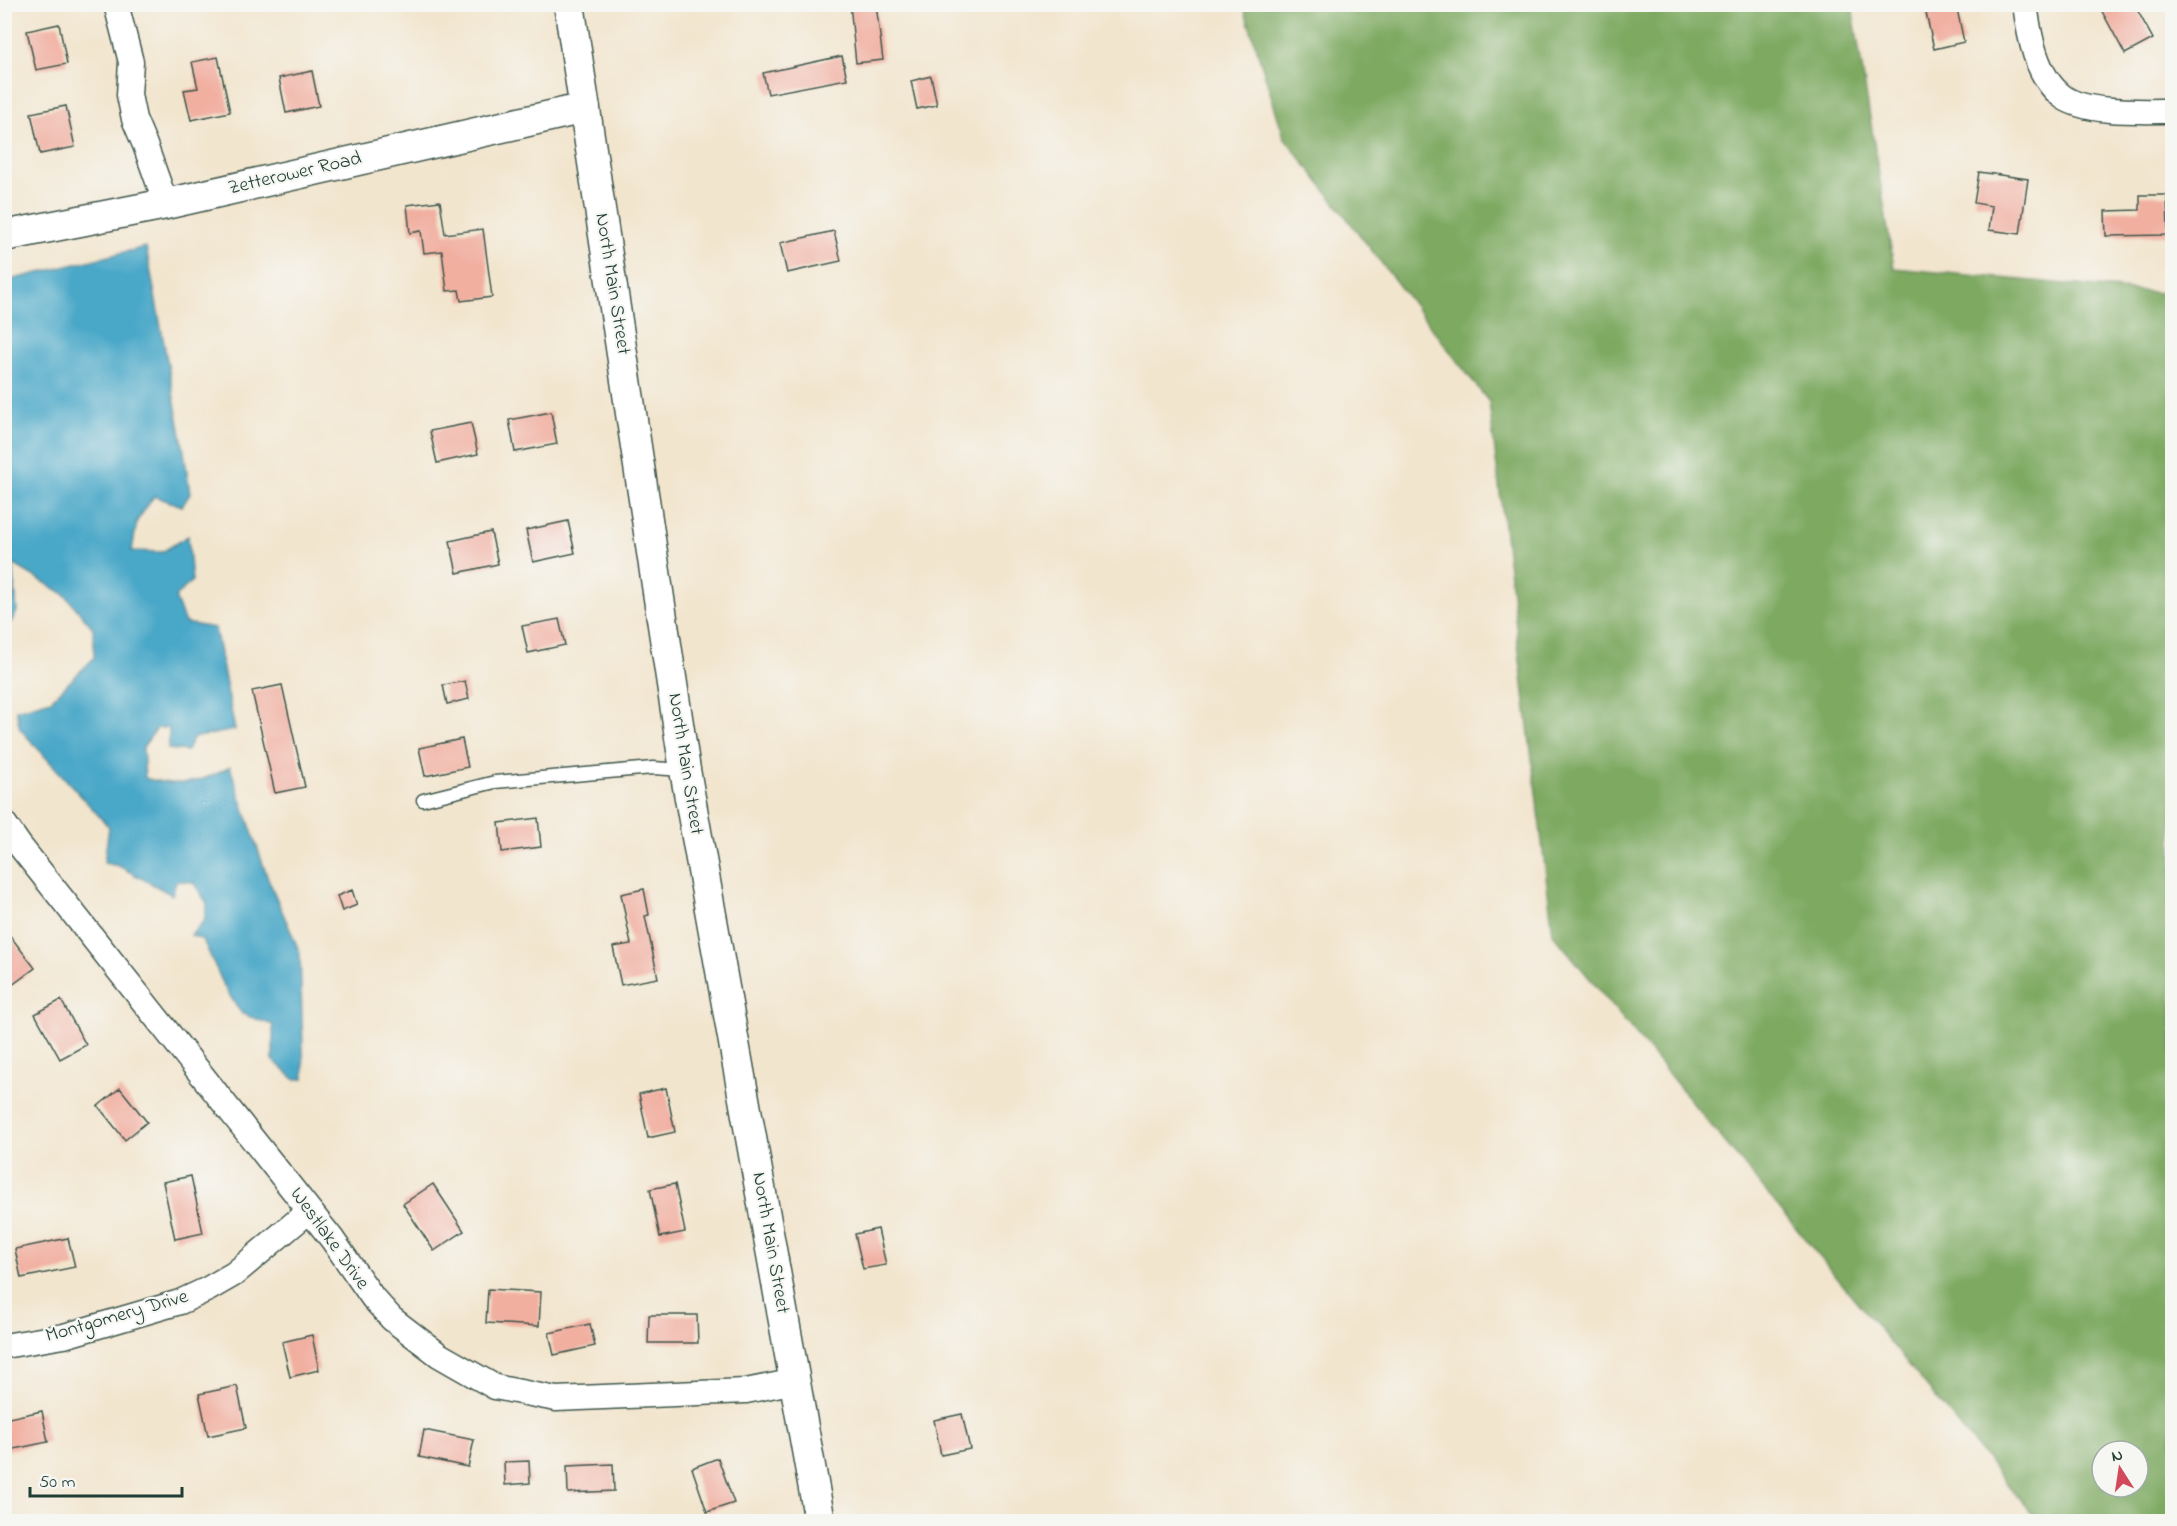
<svg xmlns="http://www.w3.org/2000/svg" width="2177" height="1526" viewBox="0 0 2177 1526" font-family="'Indie Flower',sans-serif">
	<style>
		.forest { fill: #7da961; stroke: #4e734a; stroke-width: 1.5; fill-rule: evenodd }
		.water { fill: #49a7c8; stroke: #34727e; stroke-width: 1.5 }
		.building { fill: #f1afa0 }
		.lines { fill: none; stroke-linecap: round; stroke-linejoin: round }
		.service-casing { stroke: #3f564b; stroke-width: 15 }
		.minor-casing { stroke: #3f564b; stroke-width: 27 }
		.tertiary-casing { stroke: #3f564b; stroke-width: 33 }
		.service { stroke: #fff; stroke-width: 12 }
		.minor { stroke: #fff; stroke-width: 24 }
		.tertiary { stroke: #fff; stroke-width: 30 }
		.labels { text-anchor: middle; dominant-baseline: central; stroke-width: 4.5; stroke-linejoin: round; paint-order: stroke }
		.street-label { font-size: 20px; fill: #1f3d34; stroke: #f6f6f2 }
	</style>
	<rect width="100%" height="100%" fill="#f6f6f2"/>
	<filter id="ink" filterUnits="userSpaceOnUse"><feTurbulence type="fractalNoise" baseFrequency=".0167" numOctaves="2"/><feDisplacementMap in="SourceGraphic" scale="12" xChannelSelector="R" yChannelSelector="G"/><feConvolveMatrix kernelMatrix="1 2 1 2 8 2 1 2 1" color-interpolation-filters="sRGB"/></filter>
	<filter id="wash" filterUnits="userSpaceOnUse"><feTurbulence type="fractalNoise" baseFrequency=".008" numOctaves="4" result="noise"/><feDisplacementMap in="SourceGraphic" scale="24" xChannelSelector="R" yChannelSelector="G"/><feGaussianBlur stdDeviation="1.35" result="paint"/><feColorMatrix in="noise" values="0 0 0 0 0 0 0 0 0 0 0 0 0 0 0 0 0 1.4 0 .05"/><feComposite in="paint" operator="in"/></filter>
	<g filter="url(#wash)">
		<rect width="100%" height="100%" fill="#f2e5ce"/>
		<path class="forest" d="M1243,5H1852L1894,268L2172,294V1521H2038L1553,934L1489,402L1284,137ZM2102,1451H2138V1487H2102Z"/>
		<path class="water" d="M146,247L184,451L190,494L182,506L154,496L137,521L132,551L162,552L188,536L192,581L175,597L185,623L215,628L235,730L193,738L187,751L168,749L169,728H157L143,747L145,778C177,788 201,783 230,767L267,876L300,953L304,1079H294L273,1060V1025L242,1014L226,990L203,940L191,935L204,921L207,903L193,882L176,881L172,895L119,866L104,863L109,827L20,729L16,710L51,700L94,658L93,628L64,594L13,564L17,611L5,633V281Z"/>
		<g id="blocks">
			<path class="building" d="M850,4H876L883,60L856,63Z
				M1924,4H1956L1964,42L1934,49Z
				M2098,4H2134L2153,39L2125,54Z
				M59,24L67,64L36,70L27,31Z
				M842,56L847,79L768,94L763,73Z
				M218,57L230,112L191,120L184,90L198,88L192,62Z
				M312,71L319,106L286,113L279,78Z
				M931,76L937,105L917,109L911,81Z
				M66,106L75,147L40,154L31,113Z
				M1979,172L2028,179L2020,234L1989,230L1992,206L1974,203Z
				M2140,195H2167L2168,235L2106,236L2105,211L2140,210Z
				M440,201L445,234L483,229L492,297L461,301L459,290L447,291L442,251L424,253L421,231L410,233L407,205Z
				M834,231L841,261L787,273L780,243Z
				M551,412L557,444L515,452L509,420Z
				M471,423L478,454L437,463L430,431Z
				M568,521L575,553L533,562L526,530Z
				M491,532L498,564L457,573L450,541Z
				M559,619L565,645L528,653L522,626Z
				M465,681L469,699L447,704L443,685Z
				M282,685L305,787L275,793L252,691Z
				M462,739L468,767L425,776L419,748Z
				M538,818L541,847L502,852L499,823Z
				M644,889L649,915L645,916L658,978L621,985L613,947L631,944L621,894Z
				M352,890L357,905L342,911L337,896Z
				M4,928L35,968L4,991Z
				M61,1000L86,1045L60,1059L35,1014Z
				M120,1088L147,1122L125,1140L98,1106Z
				M666,1088L675,1132L648,1138L639,1094Z
				M191,1176L203,1233L175,1239L163,1182Z
				M433,1184L464,1231L434,1251L403,1204Z
				M675,1184L685,1232L660,1237L650,1189Z
				M878,1229L886,1265L863,1269L855,1234Z
				M68,1238L75,1267L21,1278L15,1249Z
				M488,1289L541,1292L539,1326L486,1323Z
				M649,1315H697L698,1343H648Z
				M590,1324L595,1346L554,1355L549,1333Z
				M312,1335L319,1370L290,1377L282,1342Z
				M237,1386L246,1428L208,1436L199,1394Z
				M42,1411L48,1442L4,1451V1419Z
				M962,1414L970,1449L941,1455L934,1420Z
				M424,1430L474,1440L468,1467L419,1457Z
				M718,1458L734,1503L707,1512L692,1468Z
				M529,1461L530,1483L505,1485L504,1462Z
				M613,1464L614,1491L568,1493L567,1466Z"/>
		</g>
	</g>
	<g filter="url(#ink)">
		<use href="#blocks" fill-opacity="0" stroke="#3f564b" stroke-width="1.5"/>
		<g class="lines">
			<g class="service-casing">
				<path id="service" d="M423,800L495,782L653,768L684,770"/>
			</g>
			<g class="minor-casing">
				<path id="minor" d="M116,4L131,62L129,95L134,119L145,145L166,204
					M2025,4C2029,35 2036,77 2063,97C2087,114 2143,111 2172,111
					M4,823L20,846L332,1239L373,1298L392,1319L439,1355L495,1387L556,1399L746,1391L795,1381
					M4,1346L64,1336L180,1302L208,1289L234,1274L309,1211"/>
			</g>
			<g class="tertiary-casing">
				<path id="tertiary" d="M569,4L685,770L820,1522
					M4,236L166,204L585,108"/>
			</g>
			<use href="#service" class="service"/>
			<use href="#minor" class="minor"/>
			<use href="#tertiary" class="tertiary"/>
		</g>
	</g>
	<g class="labels">
		<g class="street-label">
			<text transform="translate(295 174) rotate(-13)">Zetterower Road</text>
			<text transform="translate(612 284) rotate(81)">North Main Street</text>
			<text transform="translate(685 764) rotate(81)">North Main Street</text>
			<text transform="translate(329 1239) rotate(54)">Westlake Drive</text>
			<text transform="translate(770 1243) rotate(80)">North Main Street</text>
			<text transform="translate(117 1317) rotate(-16)">Montgomery Drive</text>
		</g>
	</g>
	<rect width="2177" height="1526" fill="none" stroke="#f6f6f2" stroke-width="24"/>
	<g transform="translate(2120 1469) rotate(348)"><circle r="28" fill="#f6f6f2" stroke="#a0aca6" stroke-width="1.5"/>
	<path d="M0-4.5L10 22L0 15L-10 22Z" fill="#d1495b"/>
	<text y="-9" font-size="16" font-weight="bold" text-anchor="middle" fill="#1f3d34">N</text>
	</g>
	<path d="M30 1487v9h152v-9" fill="none" stroke="#1f3d34" stroke-width="3"/>
	<text x="39" y="1487" font-size="18" fill="#1f3d34" stroke="#f6f6f2" stroke-width="4.5" paint-order="stroke">50 m</text>
</svg>
